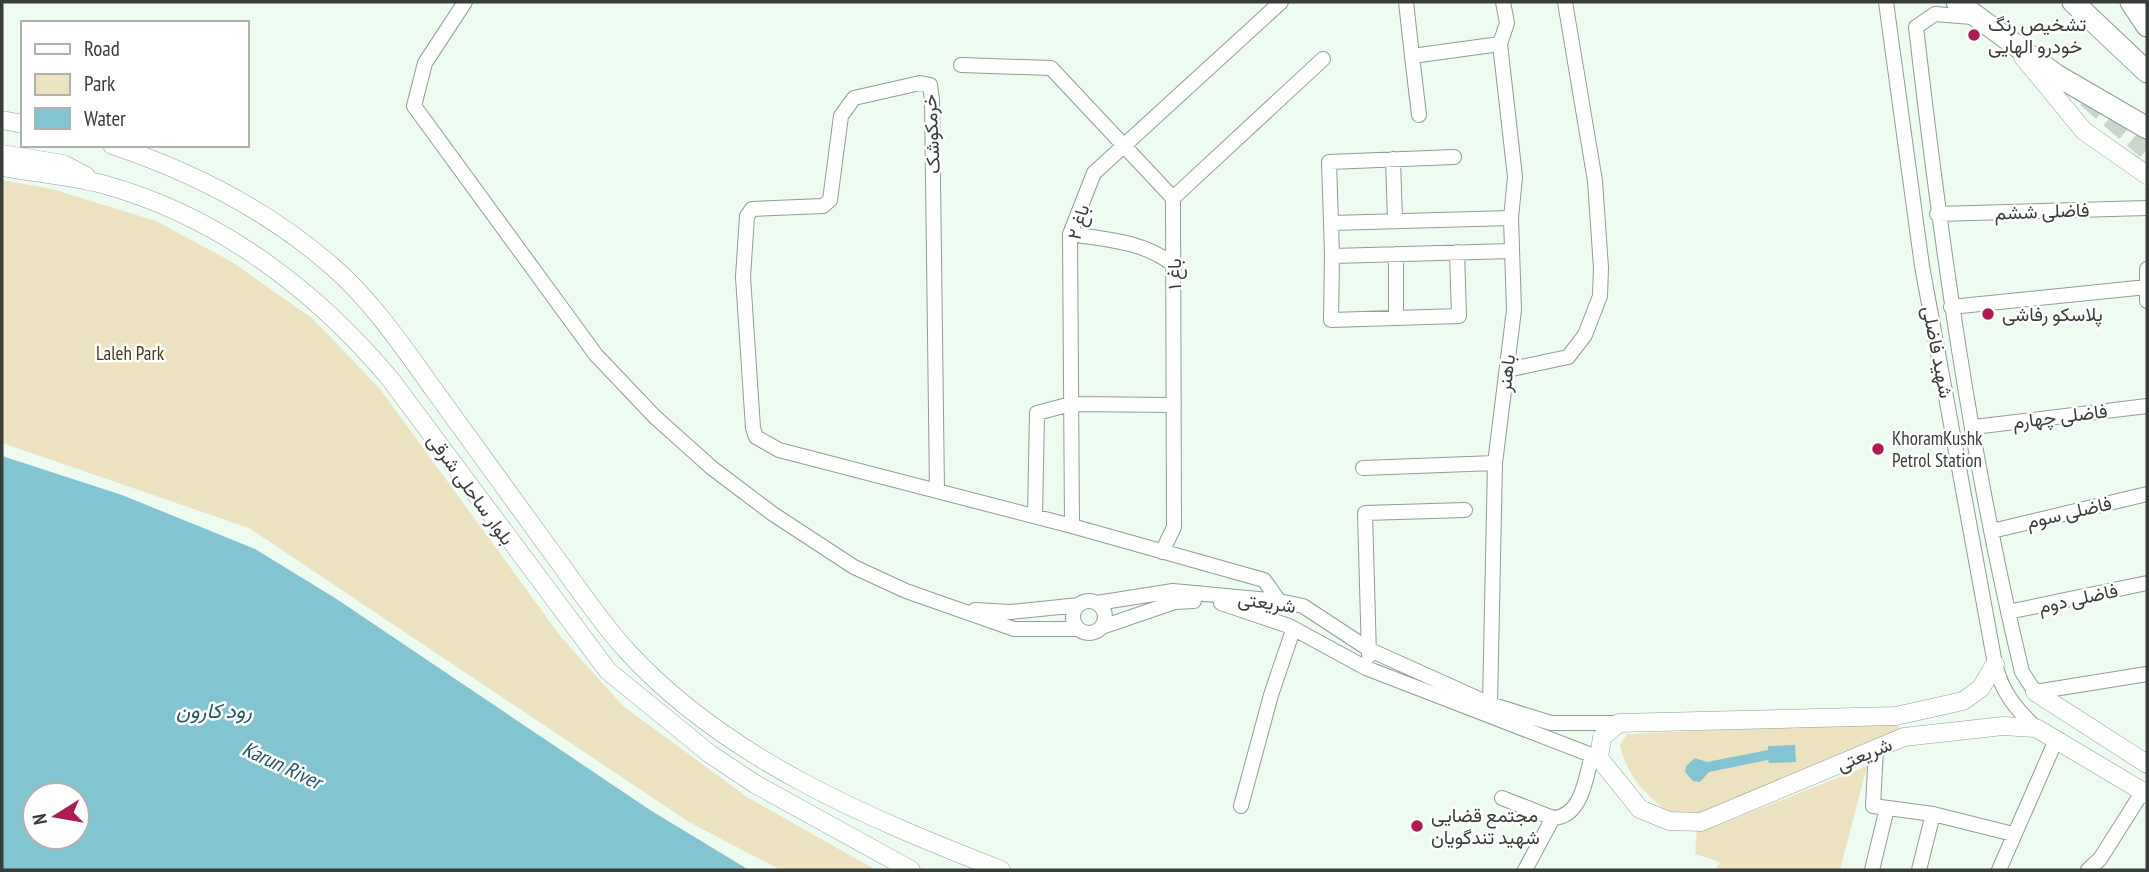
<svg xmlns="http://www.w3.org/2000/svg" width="2149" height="872" viewBox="0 0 2149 872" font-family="'PT Sans Narrow',Vazirmatn,sans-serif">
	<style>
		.green { fill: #ede2bf }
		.water { fill: #82c4d2; fill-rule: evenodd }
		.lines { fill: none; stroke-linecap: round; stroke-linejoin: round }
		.highway-tunnel { stroke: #cad5cc; stroke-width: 21; stroke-dasharray: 21 10; stroke-linecap: butt }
		.minor-casing { stroke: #909d93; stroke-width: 16 }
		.major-casing { stroke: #909d93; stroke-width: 19 }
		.highway-casing { stroke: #909d93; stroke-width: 23 }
		.minor { stroke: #fff; stroke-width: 14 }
		.major { stroke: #fff; stroke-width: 18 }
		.highway { stroke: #fff; stroke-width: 21 }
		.poi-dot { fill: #ab1b54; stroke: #fff; stroke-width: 2.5 }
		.labels { text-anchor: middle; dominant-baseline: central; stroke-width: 5; stroke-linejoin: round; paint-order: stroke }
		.poi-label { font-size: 19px; fill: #383d39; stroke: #fff; text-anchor: start }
		.street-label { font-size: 19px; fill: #383d39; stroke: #fff }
		.park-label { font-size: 19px; fill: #463b11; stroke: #fff }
		.water-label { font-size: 21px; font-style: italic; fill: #205863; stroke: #fff }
	</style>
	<rect width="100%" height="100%" fill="#eefbf1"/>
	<path class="green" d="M2,180L52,189L156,221L232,262L312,318L380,389L561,637L623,706L747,797L876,870H781L689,822L249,528L2,443Z
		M1897,722L1901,732L1702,816L1671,815C1645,793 1628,779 1620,745L1627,734Z
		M1867,766L1840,870H1716L1720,862L1695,854L1697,829L1714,827Z"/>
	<path class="water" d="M2,456L122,495L255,549L335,598L650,810L749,870H2ZM35,795H77V837H35Z
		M1795,745L1796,762L1769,763L1768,760L1709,772L1700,782L1693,781L1685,772L1686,766L1695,758L1707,762L1768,750V746Z"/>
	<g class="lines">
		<path class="highway-tunnel" d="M2087,97L2147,149"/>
		<g class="minor-casing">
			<path id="minor" d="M465,2L425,63L414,106L596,355L655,417L712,468L773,514L854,567L906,591L1014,629H1078
				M1406,2L1412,56L1500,44L1507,23L1503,2
				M1886,2L1922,266L1995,664C2002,692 2015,708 2036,728
				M1972,17L1935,14L1916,27C1941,244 1971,460 2022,672L2035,692L2147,674
				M1412,56L1419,115
				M961,65L1051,68L1173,198
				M1393,159L1395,221
				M1937,214L2147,208
				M1511,218L1331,223L1332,256L1512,251
				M1331,223L1329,162L1454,157
				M1070,234C1109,240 1144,241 1175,266
				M1332,256L1331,320L1459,316L1457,252
				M2147,269V301
				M1951,307L2147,287
				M1396,318V254
				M1507,370L1568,357L1585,335L1600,296L1601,268L1595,181L1565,2
				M1974,427L2147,406
				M1363,468L1495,463
				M937,491L932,100L930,85L920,83L854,98L841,116L830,200L823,206L752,209L747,216L743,277L753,428L756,437L779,450L1072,526L1264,580L1279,601
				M1035,516L1037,413L1071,404L1174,405
				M1072,526L1070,234L1094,173L1281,2
				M1992,531L2147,494
				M1162,552L1174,527L1173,198L1323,59
				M1073 617a16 16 0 1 1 32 0a16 16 0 1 1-32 0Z
				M1097,603L1173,591L1279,601L1303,606L1370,650L1490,704L1551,723H1619
				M1221,603L1289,626L1366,668L1599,758
				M975,610L1011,612L1079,605
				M2008,612L2147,583
				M1102,627L1175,602L1194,601
				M1369,656L1365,513L1465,510
				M1490,704L1495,463L1514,310L1511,218L1515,177L1500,44
				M1876,749L1873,806L1933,814L2013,834
				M1502,798L1553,818
				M1241,806L1271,695L1293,630
				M1525,870L1553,818C1582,817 1586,777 1592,755
				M1872,870L1887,808
				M1919,870L1933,814
				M1999,870L2056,740
				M2088,870L2100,859L2143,791"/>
		</g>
		<g class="major-casing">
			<path id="major" d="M2023,57L2084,131L2147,175
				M2,120L23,124
				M112,145C193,172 269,211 333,267C372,301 404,348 434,390C471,441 508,492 545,543C572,579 597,618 627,651C726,759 868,818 1001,870
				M2,154L63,164L86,176
				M2,167C35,173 70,176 102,184C217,215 316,290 391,380L608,671L710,754L755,784L911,870
				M1995,664L1981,688L1963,701L1896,716L1619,723L1602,737L1599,758L1640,809L1669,821L1701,822L1904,737L2003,726L2036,728L2147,794
				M2035,692L2147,764"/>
		</g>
		<g class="highway-casing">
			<path id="highway" d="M1957,2L2056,75L2147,128
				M2073,2L2147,72
				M2131,2L2147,26"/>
		</g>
		<use href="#minor" class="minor"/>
		<use href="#major" class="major"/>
		<use href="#highway" class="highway"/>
	</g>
	<g class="poi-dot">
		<circle cx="1974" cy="35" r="7"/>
		<circle cx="1988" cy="314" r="7"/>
		<circle cx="1878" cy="449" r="7"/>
		<circle cx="1417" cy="826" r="7"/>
	</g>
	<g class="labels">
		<g class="poi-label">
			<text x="1988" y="24">تشخیص رنگ<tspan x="1988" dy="22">خودرو الهایی</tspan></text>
			<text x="2002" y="314">پلاسکو رفاشی</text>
			<text x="1892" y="438">KhoramKushk<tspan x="1892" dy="22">Petrol Station</tspan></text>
			<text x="1431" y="815">مجتمع قضایی<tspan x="1431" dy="22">شهید تندگویان</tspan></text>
		</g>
		<g class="street-label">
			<text transform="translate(931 134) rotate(-93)">خرمکوشک</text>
			<text transform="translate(2042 211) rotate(-2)">فاضلی ششم</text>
			<text transform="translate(1078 222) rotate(-74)">باغ ۲</text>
			<text transform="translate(1174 274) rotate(-90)">باغ ۱</text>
			<text transform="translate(1938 352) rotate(79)">شهید فاضلی</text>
			<text transform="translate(1506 373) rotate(-83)">باهنر</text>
			<text transform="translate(2060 416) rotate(-7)">فاضلی چهارم</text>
			<text transform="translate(471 489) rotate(54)">بلوار ساحلی شرقی</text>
			<text transform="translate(2069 512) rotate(-13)">فاضلی سوم</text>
			<text transform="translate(2078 598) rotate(-12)">فاضلی دوم</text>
			<text transform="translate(1267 602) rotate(8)">شریعتی</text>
			<text transform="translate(1864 754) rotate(-23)">شریعتی</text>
		</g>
		<g class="park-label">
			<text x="130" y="353">Laleh Park</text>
		</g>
		<g class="water-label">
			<text x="214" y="710">رود کارون</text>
			<text transform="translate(282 765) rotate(25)">Karun River</text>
		</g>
	</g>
	<rect width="2149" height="872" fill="none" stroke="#383d39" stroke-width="7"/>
	<rect x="21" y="21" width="228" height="126" fill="#ffffff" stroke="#afb1b0" stroke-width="2"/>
	<rect x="35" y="44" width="35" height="10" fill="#ffffff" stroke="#afb1b0" stroke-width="2"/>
	<text x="84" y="56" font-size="21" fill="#383d39">Road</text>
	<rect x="35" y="74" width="35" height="21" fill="#ede2bf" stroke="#afb1b0" stroke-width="2"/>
	<text x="84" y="91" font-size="21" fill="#383d39">Park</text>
	<rect x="35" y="108" width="35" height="21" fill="#82c4d2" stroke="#afb1b0" stroke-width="2"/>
	<text x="84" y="126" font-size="21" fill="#383d39">Water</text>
	<g transform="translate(56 816) rotate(259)"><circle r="33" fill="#ffffff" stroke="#afb1b0" stroke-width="2"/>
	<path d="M0-5L12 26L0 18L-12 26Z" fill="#ab1b54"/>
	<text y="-10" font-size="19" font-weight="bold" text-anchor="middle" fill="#383d39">N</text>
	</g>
</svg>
